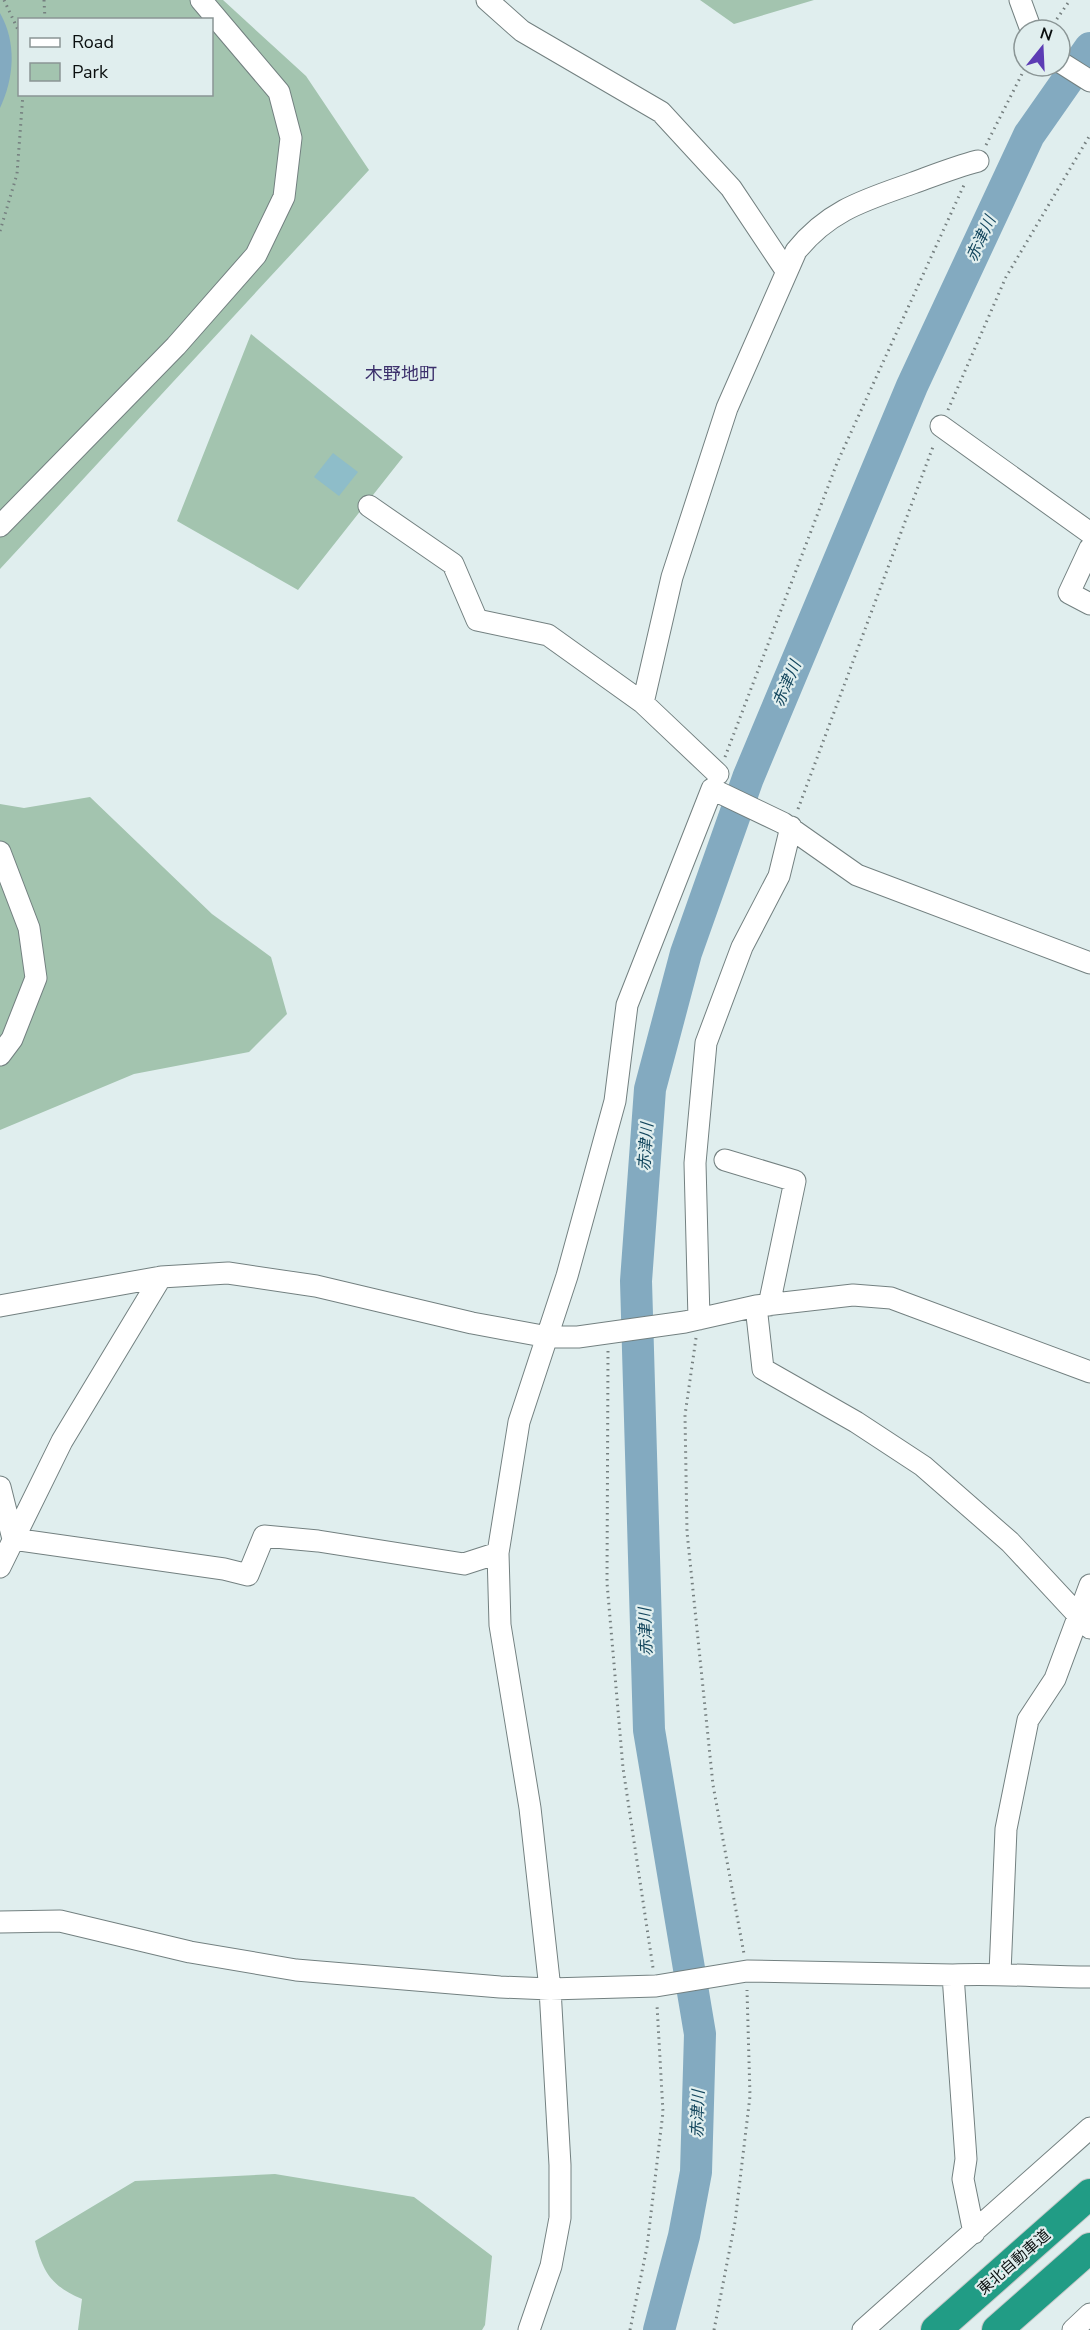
<svg xmlns="http://www.w3.org/2000/svg" width="1090" height="2330" viewBox="0 0 1090 2330" font-family="'Nunito Sans','Noto Sans JP',sans-serif">
	<style>
		.green { fill: #a3c4af; fill-rule: evenodd }
		.water { fill: #83aac0 }
		.lines { fill: none; stroke-linecap: round; stroke-linejoin: round }
		.river { stroke: #83aac0; stroke-width: 32 }
		.building { fill: #8ebdc9 }
		.minor-casing { stroke: #738080; stroke-width: 23 }
		.highway-casing { stroke: #c9caca; stroke-width: 32 }
		.path { stroke: #757f7f; stroke-width: 3; stroke-dasharray: 1.5 4.5; stroke-linecap: butt }
		.minor { stroke: #fff; stroke-width: 21 }
		.highway { stroke: #219c85; stroke-width: 30 }
		.labels { text-anchor: middle; dominant-baseline: central; stroke-width: 4.5; stroke-linejoin: round; paint-order: stroke }
		.street-label { font-size: 15px; fill: #0a0f0f; stroke: #e0eeee }
		.water-label { font-size: 16px; font-style: italic; fill: #14475e; stroke: #e0eeee }
		.quarter-label { font-size: 18px; fill: #3c306c; stroke: #e0eeee }
	</style>
	<rect width="100%" height="100%" fill="#e0eeee"/>
	<path class="green" d="M0,0H223L306,76L369,170L0,569ZM20,20H212V94H20Z
		M700,0H814L734,24Z
		M251,334L403,457L298,590L177,521Z
		M90,797L212,914L271,957L287,1014L249,1052L134,1074L0,1130V804L24,808Z
		M275,2174L414,2197L492,2256L485,2325L482,2330H78L82,2299C51,2286 43,2272 35,2241L135,2181Z"/>
	<path class="water" d="M0,13C17,43 14,78 0,108Z"/>
	<g class="lines">
		<path class="river" d="M659,2330L684,2236L696,2172L700,2034L649,1730L636,1281L650,1089L686,953L748,778L912,386L1029,135L1090,48"/>
	</g>
	<path class="building" d="M333,453L358,472L339,496L314,477Z"/>
	<g class="lines">
		<g class="minor-casing">
			<path id="minor" d="M487,0L522,31L661,112L731,188L785,269
				M1020,0L1031,30
				M1060,62L1090,81
				M941,426L1090,533
				M369,506L453,564L477,620L548,635L643,703L718,774
				M0,526L176,346L256,255L284,197L291,138L279,92L201,0
				M1090,548L1069,593L1090,604
				M643,703L672,577L727,408L796,251C829,210 865,200 913,183C935,175 955,167 978,161
				M0,852L29,928L36,978L12,1039L0,1055
				M725,1160L795,1181L769,1305
				M0,1306L161,1277L228,1273L316,1286L472,1323L548,1337H578L685,1322L756,1306L853,1295L891,1298L1090,1372
				M756,1306L763,1369L856,1422L923,1466L1010,1542L1090,1628
				M699,1319L695,1163L706,1043L742,947L779,876L791,827
				M0,1487L13,1539
				M13,1539L224,1569L248,1575L264,1536L318,1541L464,1564L498,1553
				M0,1567L62,1441L161,1277
				M0,1922L60,1921L190,1952L296,1970L500,1987L550,1989L656,1986L747,1971L953,1975
				M1000,1973L1006,1829L1028,1720L1055,1679L1090,1585
				M974,2233L963,2179L966,2159L953,1975C999,1973 1044,1977 1090,1977
				M529,2330L551,2266L560,2218V2165L550,1989L530,1808L500,1625L498,1553L519,1422L567,1276L615,1101L627,1005L712,789L783,823L857,875L1090,963
				M863,2330L1090,2128
				M1073,2330L1090,2314"/>
		</g>
		<g class="highway-casing">
			<path id="highway" d="M936,2330L1090,2194
				M997,2330L1090,2248"/>
		</g>
		<path class="path" d="M4,0L20,34
			M44,0L45,20
			M1050,29L1070,0
			M986,145L1026,66
			M0,231L17,174L23,94
			M948,410L1006,277L1090,135
			M725,757L837,463L964,185
			M798,809L934,444
			M696,1338L685,1415L687,1532L713,1785L744,1954
			M608,1351L607,1583L623,1768L653,1968
			M630,2330L647,2247L663,2112L657,2005
			M714,2330L735,2222L750,2096L747,1990"/>
		<use href="#minor" class="minor"/>
		<use href="#highway" class="highway"/>
	</g>
	<g class="labels">
		<g class="street-label">
			<text transform="translate(1014 2262) rotate(-41)">東北自動車道</text>
		</g>
		<g class="water-label">
			<text transform="translate(981 239) rotate(-65)">赤津川</text>
			<text transform="translate(787 684) rotate(-67)">赤津川</text>
			<text transform="translate(646 1147) rotate(-86)">赤津川</text>
			<text transform="translate(646 1632) rotate(-92)">赤津川</text>
			<text transform="translate(698 2114) rotate(-88)">赤津川</text>
		</g>
		<g class="quarter-label">
			<text x="401" y="374">木野地町</text>
		</g>
	</g>
	<rect x="18" y="18" width="195" height="78" fill="#e0eeee" stroke="#8a9595" stroke-width="1.5"/>
	<rect x="30" y="38" width="30" height="9" fill="#ffffff" stroke="#8a9595" stroke-width="1.5"/>
	<text x="72" y="48" font-size="18" fill="#0a0f0f">Road</text>
	<rect x="30" y="63" width="30" height="18" fill="#a3c4af" stroke="#8a9595" stroke-width="1.5"/>
	<text x="72" y="78" font-size="18" fill="#0a0f0f">Park</text>
	<g transform="translate(1042 48) rotate(18)"><circle r="28" fill="#e0eeee" stroke="#8a9595" stroke-width="1.5"/>
	<path d="M0-4.5L10 22L0 15L-10 22Z" fill="#5c3cb4"/>
	<text y="-9" font-size="16" font-weight="bold" text-anchor="middle" fill="#0a0f0f">N</text>
	</g>
</svg>
